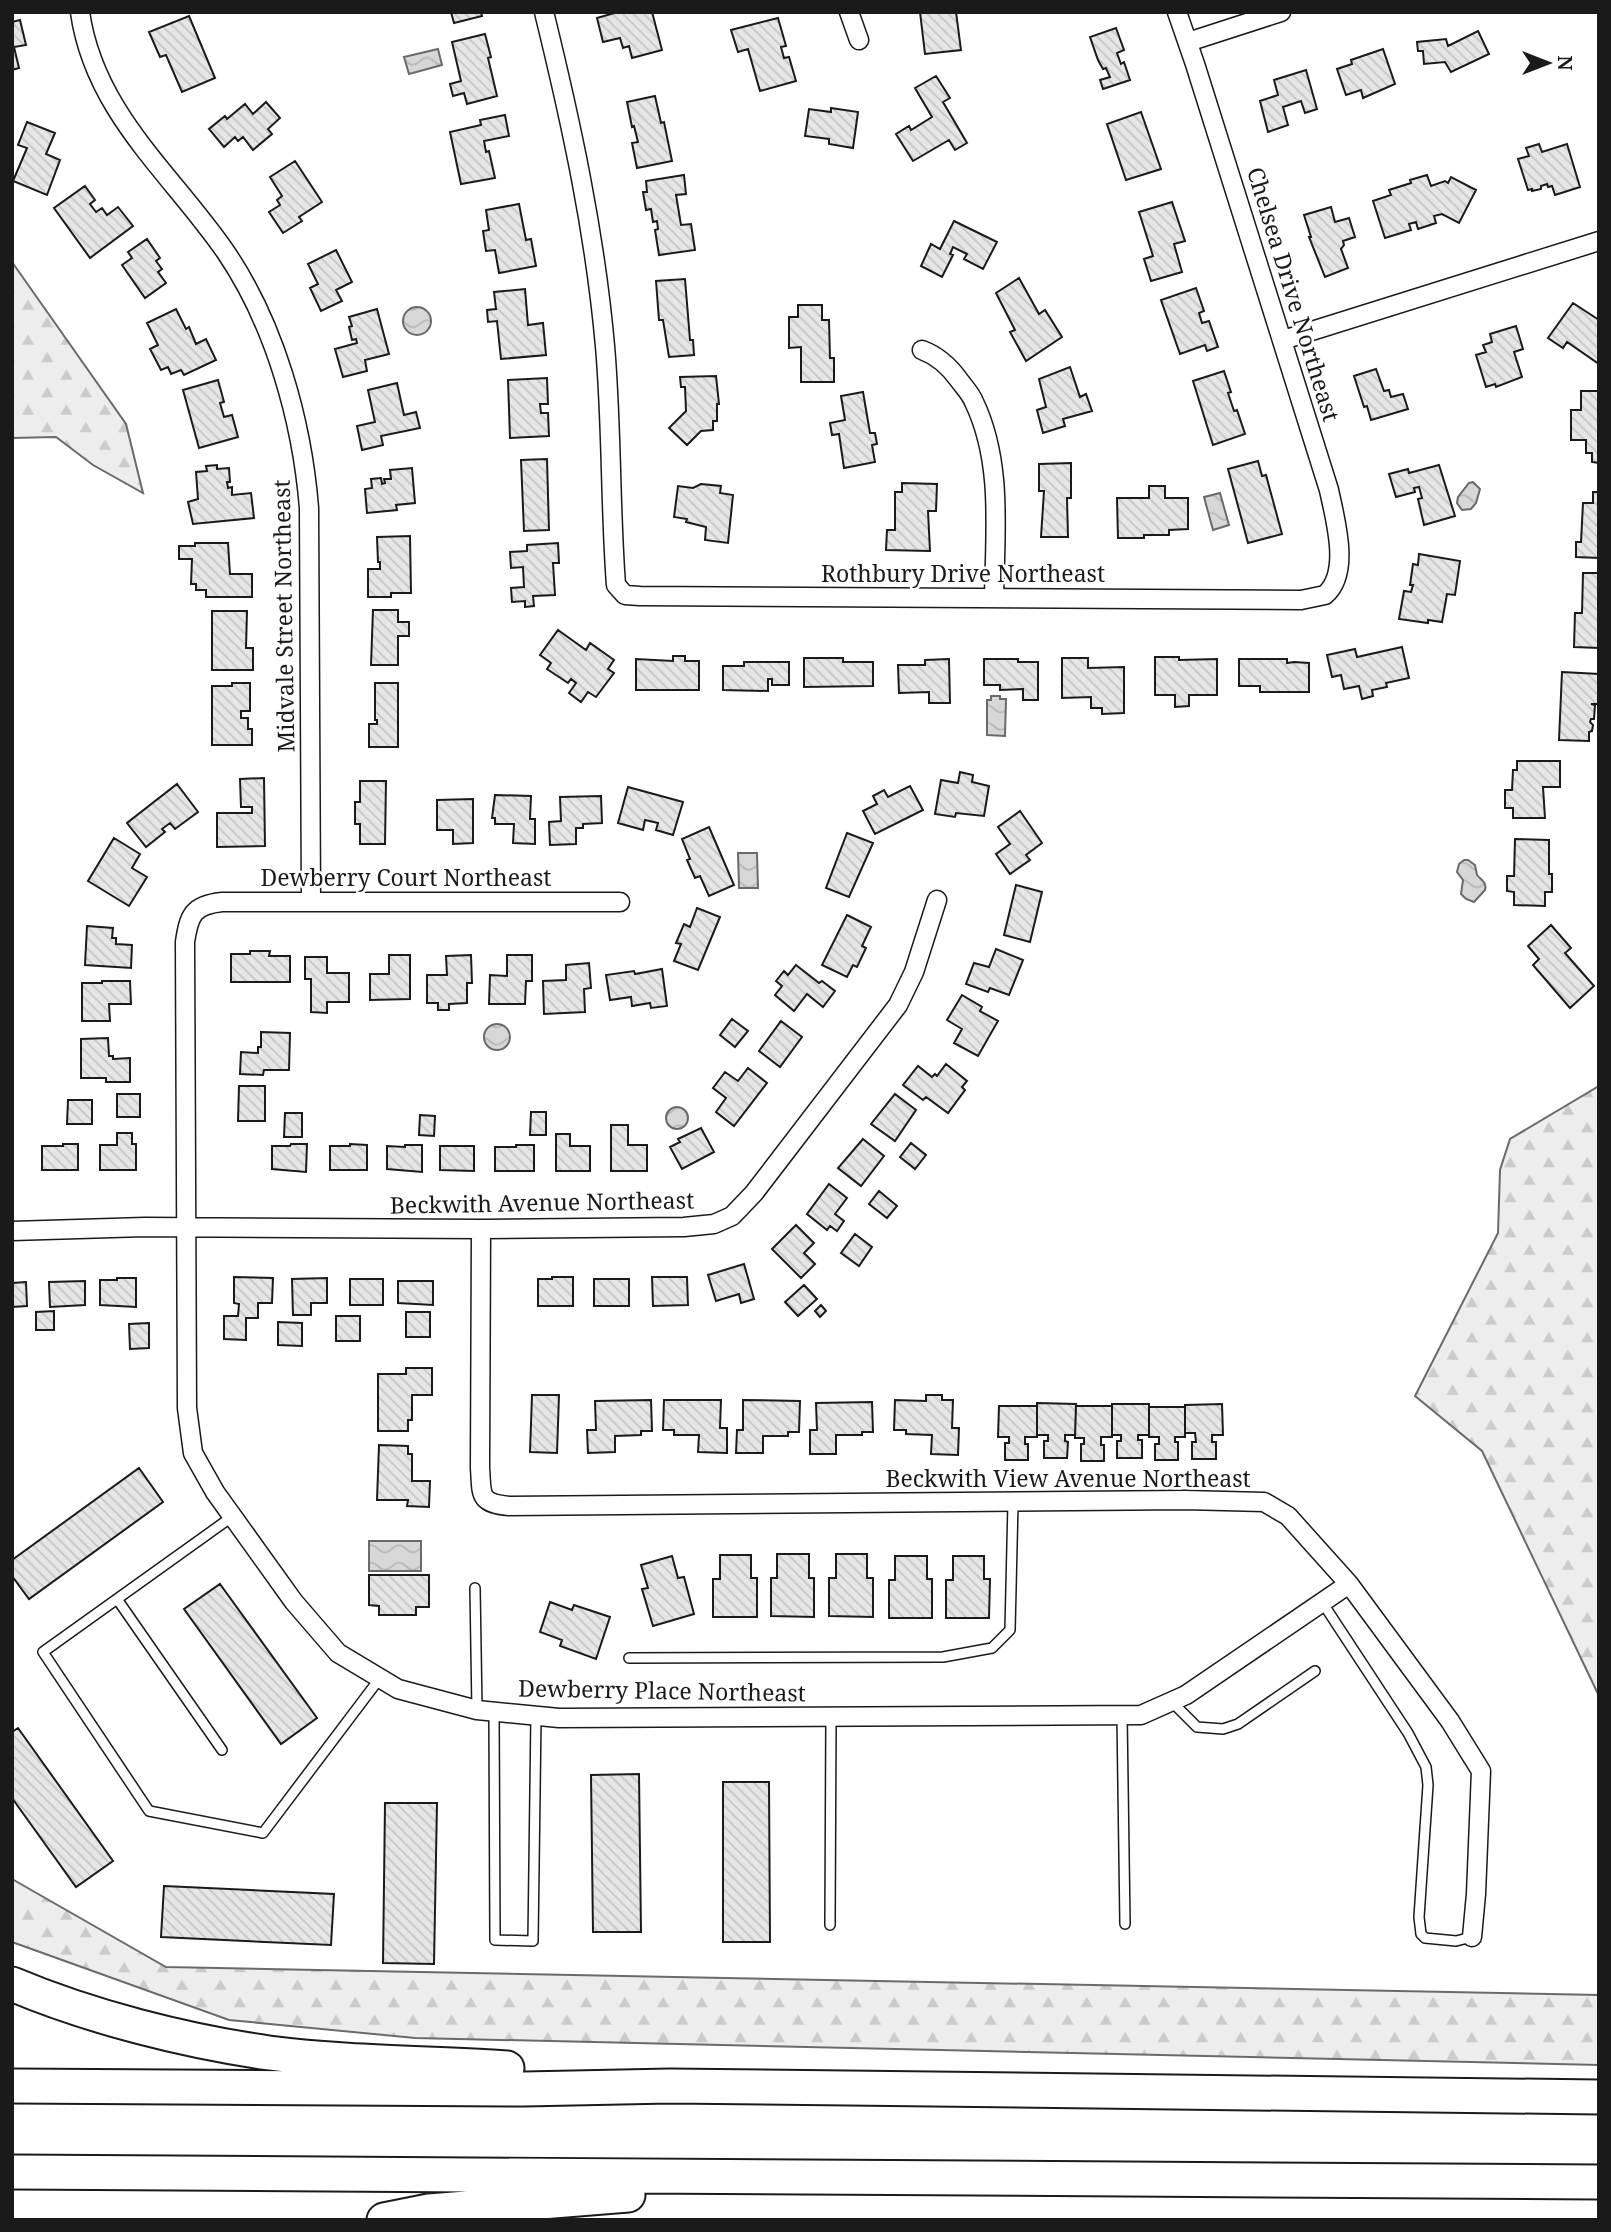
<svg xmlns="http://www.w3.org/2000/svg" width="1611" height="2232" viewBox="0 0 1611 2232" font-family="'Noto Serif',serif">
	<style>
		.forest { fill: url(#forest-firs); stroke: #6a6a6a; stroke-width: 2 }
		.water { fill: url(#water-waves); stroke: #6a6a6a; stroke-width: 2 }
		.building { fill: url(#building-back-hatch); stroke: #1a1a1a; stroke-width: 2 }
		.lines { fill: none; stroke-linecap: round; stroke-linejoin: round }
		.service-casing { stroke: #1a1a1a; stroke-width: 12 }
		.minor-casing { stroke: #1a1a1a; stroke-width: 21 }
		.motorway-casing { stroke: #1a1a1a; stroke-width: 37 }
		.service { stroke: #fff; stroke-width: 9 }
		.minor { stroke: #fff; stroke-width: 18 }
		.motorway { stroke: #fff; stroke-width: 33 }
		.labels { text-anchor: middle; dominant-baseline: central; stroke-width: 5; stroke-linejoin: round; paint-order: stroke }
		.street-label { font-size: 23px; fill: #1a1a1a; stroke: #fff }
	</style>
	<defs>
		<pattern id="forest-firs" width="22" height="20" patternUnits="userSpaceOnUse" patternTransform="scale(1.75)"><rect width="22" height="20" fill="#ededed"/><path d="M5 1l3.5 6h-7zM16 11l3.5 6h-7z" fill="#cbcbcb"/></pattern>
		<pattern id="water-waves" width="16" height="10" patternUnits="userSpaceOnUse" patternTransform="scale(1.75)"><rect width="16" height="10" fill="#d7d7d7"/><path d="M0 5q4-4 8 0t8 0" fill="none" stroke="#b8b8b8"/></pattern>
		<pattern id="building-back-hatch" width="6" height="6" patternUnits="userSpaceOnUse" patternTransform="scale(1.75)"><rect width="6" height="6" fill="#e6e6e6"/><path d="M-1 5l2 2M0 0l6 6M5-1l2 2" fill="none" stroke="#c5c5c5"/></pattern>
	</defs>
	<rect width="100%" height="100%" fill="#fff"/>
	<path class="forest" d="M12,262L126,424L143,493L93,465L56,437L12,438Z
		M1599,1086V1696L1482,1451L1415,1396L1498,1233L1500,1170L1510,1139Z
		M12,1879L166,1967L1599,1995V2065L415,2038L229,2020L12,1942Z"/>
	<path class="water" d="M438,49L442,65L409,74L404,57Z
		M403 321a14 14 0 1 1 28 0a14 14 0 1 1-28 0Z
		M1473,482L1480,489L1476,503L1471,509L1462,510L1457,503L1458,497L1469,483Z
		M1220,493L1229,525L1213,530L1204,497Z
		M991,696H1000V699H1006L1005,736L987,735V700H991Z
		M738,853H757L758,888H739Z
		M1464,860H1468L1475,865L1477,875C1481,880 1487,882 1485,890L1474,902L1466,899L1461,894L1463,880L1457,872L1459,864Z
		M484 1037a13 13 0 1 1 26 0a13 13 0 1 1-26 0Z
		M666 1118a11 11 0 1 1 22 0a11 11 0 1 1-22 0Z
		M369,1541H421V1571H369Z"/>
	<path class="building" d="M451,12H481L482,16L454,23Z
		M618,12H652L662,50L632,58L629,46L623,48L620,38L603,42L597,18Z
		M920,12H956L961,50L925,54Z
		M189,16L215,78L182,92L166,55L160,57L149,32Z
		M778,18L786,46L781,47L784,58L789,57L796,81L760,91L748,49L738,52L731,30Z
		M20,20L26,45L14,47L19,68L12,70V22Z
		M1116,28L1124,50L1117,53L1121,64L1124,62L1130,80L1103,89L1100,80L1110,77L1106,68L1103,69L1098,60L1090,37Z
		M1478,31L1489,54L1451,72L1445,62L1424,64L1423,51H1418L1417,42L1446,39L1448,46Z
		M485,34L491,57L488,58L497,96L467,104L464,93L453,96L450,84L461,81L452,42Z
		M1383,49L1395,84L1363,98L1361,90L1346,95L1337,69L1352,64L1351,60Z
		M1306,70L1317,109L1305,113L1301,101L1283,107L1288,125L1268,132L1260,101L1278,95L1274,80Z
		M936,76L950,98L943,102L967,143L955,150L949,140L913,161L896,134L909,126L911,130L932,117L915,88Z
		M655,96L661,123L664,122L672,161L637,168L632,143L638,142L634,126L632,127L627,102Z
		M266,102L280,118L268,129L272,134L253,150L243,137L238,141L235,137L224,147L209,129L225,116L227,119L245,104L253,114Z
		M831,108L858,112L853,148L829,144V139L805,136L809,109L831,112Z
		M1141,112L1161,169L1126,180L1107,124Z
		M505,115L509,136L484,141L486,152L489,151L495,178L461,184L450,132L481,125L480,120Z
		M27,122L55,133L46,154L60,160L47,195L13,181L27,148L18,145Z
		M1539,144L1542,152L1567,144L1580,187L1555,195L1552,186L1548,187L1547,184L1541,186V189L1532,191V189L1528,190L1518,159L1529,156L1526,148Z
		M295,161L322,202L299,217L302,221L283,233L269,212L280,205L277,200L282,196L270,177Z
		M684,175L686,194L676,195L681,225L691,224L695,250L659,255L655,230L658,229L657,221L653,222L651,209L646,210L643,192H647L646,181Z
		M1427,175L1431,186L1445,181L1448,183L1451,177L1476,190L1459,223L1442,214L1434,216L1436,223L1418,229L1416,222L1409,224L1411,230L1385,238L1373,201L1391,195L1389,190L1411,183L1410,180Z
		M85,186L95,200L90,204L96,212L102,208L107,215L118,207L133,226L90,258L54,208Z
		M1172,202L1185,241L1174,244L1182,272L1151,281L1144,259L1153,256L1139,212Z
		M519,204L526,240L531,239L536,266L499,273L495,250L486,251L483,231L489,230L486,210Z
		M1331,207L1335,222L1349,218L1355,237L1343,241L1344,245L1341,249L1348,268L1325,277L1309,237H1311L1304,215Z
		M954,221L997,242L983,269L964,259L967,254L953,247L950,254L953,255L942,277L921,266L931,244L940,249Z
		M147,239L160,258L156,261L162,269L158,272L166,283L145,298L122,265L132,258L128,252Z
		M336,250L352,282L336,290L342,301L321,311L310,288L318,284L308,264Z
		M1019,278L1039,314L1045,310L1062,337L1026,361L1010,332L1015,330L996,293Z
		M685,279L690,340H693L694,355L669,357L663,320H659L656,281Z
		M1196,288L1204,311L1199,313L1202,323L1209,321L1218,347L1207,351L1205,345L1180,354L1161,300Z
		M525,289L528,325L543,323L546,355L501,359L497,321L488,322L487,310L496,309L494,292Z
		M1573,303L1599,320V364L1567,342L1563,348L1548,338Z
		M798,305H822V320H829L830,358H834V382H801V347L789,348V317H798Z
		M176,309L186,329L189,327L196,344L206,339L216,360L184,375L181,370L171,374L168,367L161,370L150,349L158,345L147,323Z
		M377,309L389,354L365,360L367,371L343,377L335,349L357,343L356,339L352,340L349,327L352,326L349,317Z
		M1516,326L1523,349L1514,352L1522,377L1496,387L1495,384L1486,387L1476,355L1486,352L1483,345L1492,342L1490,334Z
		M1070,367L1080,397L1086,394L1092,411L1063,419L1065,426L1043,433L1037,410L1046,407L1039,379Z
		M1376,369L1384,391L1389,390L1391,397L1403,394L1408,409L1371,420L1367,406L1364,407L1354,376Z
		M1224,371L1231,392L1228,393L1234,411L1237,410L1245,434L1213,445L1193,381Z
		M716,376L719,404H717V421H713V430L701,431L687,445L669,428L686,411L685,387H681L680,377Z
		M547,378L548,404H540L541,413H548L549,436L510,438L508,380Z
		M218,380L224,402L220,403L224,417L232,415L238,437L199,448L183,390Z
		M397,383L404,415L416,412L420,428L381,436L383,445L362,450L357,426L375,422L368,390Z
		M1581,391H1599V463L1592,462V453H1586V440H1571V410H1581Z
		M863,392L870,433H875L877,444L872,445L875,462L844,468L839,434L832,435L830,423L845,420L841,396Z
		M547,459L549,530L524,531L521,460Z
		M1258,461L1262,476L1266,475L1282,534L1248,543L1228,469Z
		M1071,463V498H1067L1068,537H1041L1044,491H1039V464Z
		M217,465V469L229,468L230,482H227L228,488L232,487V495L251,493L254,518L193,524L188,502L198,499L196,472L207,471L206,466Z
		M1439,465L1455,516L1424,525L1418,499L1422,498L1419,487L1414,488L1415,492L1396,497L1389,474L1408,469L1409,473Z
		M412,468L415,503L396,505L397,510L367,513L365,489L372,488L371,479L381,478L382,484L385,483L384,479H391L390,470Z
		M902,483L937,484L936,511H928L930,551L886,550L887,530H895V492H902Z
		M701,484L721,486L720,493L733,495L728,543L705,540L706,527L686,522L687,519L674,517L678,486L693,488Z
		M1149,486H1165V498H1188V529L1169,530V535H1144V538H1118L1117,498H1149Z
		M1593,492H1599V558L1576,557V542H1581L1583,503H1593Z
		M410,536L411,593H391V597H368V569H380V562H378L377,537Z
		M195,543H228L230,574H252V597H206V590H196V584H191L192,559H179V546H195Z
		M558,543L559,563H553L555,595L533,596L534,606L525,607V601L512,602L511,588L524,587L523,567L511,568L510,552L527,551V545Z
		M1419,554L1460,561L1455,595L1447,594L1442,622L1428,620V623L1399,619L1404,591L1411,592L1413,585H1410L1413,564L1418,565Z
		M1583,573H1599V648L1574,647L1575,613H1582Z
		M373,610H398V622H409V636H398V665H371Z
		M212,611H247L246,648H253V670H212Z
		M558,630L586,650L590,643L614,660L608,669L614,673L596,697L588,692L581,702L569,693L576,683L571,679L568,683L547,669L551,663L540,655Z
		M1402,647L1409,678L1386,683L1387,687L1372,690L1373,696L1362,699L1359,686L1344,689L1341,675L1332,677L1327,655L1355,649L1357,657Z
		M673,656H685V661H699V690H636V659L673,661Z
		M1155,657H1179V660L1217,659V695H1189V706L1175,707V695H1155Z
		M804,658H843V662H873V686L804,687Z
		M1062,658H1088V668L1124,667V713L1102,714V708H1091V697L1062,698Z
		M949,659L950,703H929V692L899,693L898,665H925V660Z
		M984,659H1018V662H1038V700H1023V689L1000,690V685H984Z
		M1239,659H1287V663L1294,662L1309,663V692H1260V686H1239Z
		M744,662H789V685H772V679H768V691L723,690V666H744Z
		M1562,672L1599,674V704H1591L1595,705L1594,719H1591L1590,722L1593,725L1592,731L1589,732V741L1559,740Z
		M232,683H250V711H241V718H248V729H252V745H212V686H232Z
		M375,683H398V747H369V724H377V720H375Z
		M1517,761H1560V787H1543L1545,818H1513V808H1505V790H1512L1513,770H1517Z
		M960,772L973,775L972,782L989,786L984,816L956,813L955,817L935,814L941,780L958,783Z
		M264,778L265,846L217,847V813H252V807H241L240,779Z
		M360,781H386L385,844H360V824H355V802H360Z
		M177,784L198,812L175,829L170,823L162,829L165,832L146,847L127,823Z
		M910,786L923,810L875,834L863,811L877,804L873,796L884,790L888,797Z
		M628,787L683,802L673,835L656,830L658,823L645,820L643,830L618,823Z
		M495,795L531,796L530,819H535V844L513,843L514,824H495V818H492Z
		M601,796L602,823L583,824V828H576V844L550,845L549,822L561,821L560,797Z
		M473,799V843L453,844V830H437V800Z
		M1020,811L1042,843L1026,855L1030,860L1010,874L996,854L1010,844L998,827Z
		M709,827L734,885L709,896L700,876L695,878L687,860L690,859L682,839Z
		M847,833L873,843L849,897L826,888Z
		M114,838L140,854L132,868L147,877L129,906L88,881Z
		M1515,839L1549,840V874H1552V892H1545V906L1514,905V892L1507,891V876H1514Z
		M1016,885L1042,892L1030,942L1004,935Z
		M697,908L720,917L698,970L674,961L681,944L676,943L684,924L690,927Z
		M847,915L871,927L862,946L866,948L857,967L853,965L847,977L822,965Z
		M1551,925L1571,948L1565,953L1594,986L1570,1008L1533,965L1539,959L1528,946Z
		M87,926L113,928L112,938H116V944L132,945L131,968L85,965Z
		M996,949L1023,960L1009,995L990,988L988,992L966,984L974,963L989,967Z
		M250,951H270L269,956H290V982H231V954H250Z
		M389,955H410V999L370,1000V974H389Z
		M471,955L472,983H467V1003L449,1004V1010H438V1003H427V975H447L446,956Z
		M507,955H532V981H526L525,1004H489L490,975L507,976Z
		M305,957H327V973H349V1002H327V1013L311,1012V979H305Z
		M589,963L591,988L584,989L585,1012L544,1014L543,981L566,980V965Z
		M796,965L819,983L822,981L835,991L823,1007L807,994L794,1011L775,995L782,986L776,981L784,971L788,975Z
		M662,969L667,1006L651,1008L650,1003L632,1006L631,997L610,1000L606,975L634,971L635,974Z
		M102,981H130L131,1004H109L110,1021H82V983H102Z
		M962,995L982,1007L980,1011L998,1021L978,1056L954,1043L962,1029L947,1020Z
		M732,1019L748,1031L735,1047L720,1035Z
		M781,1021L802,1037L780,1067L759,1051Z
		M261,1032L290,1033L289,1070H264L263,1075L240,1074L241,1052L258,1053V1047H261Z
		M108,1038L109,1056H113V1059L130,1058V1082H106V1078H81V1039Z
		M946,1064L967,1081L962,1087L965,1090L948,1113L926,1097L923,1100L903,1085L918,1066L932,1077L935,1074L937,1076Z
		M748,1068L767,1083L734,1126L716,1112L726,1098L713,1088L725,1072L738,1081Z
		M239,1086H265V1121H238Z
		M117,1094H140V1117H117Z
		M895,1094L916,1110L895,1141L871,1124Z
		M68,1100H92V1124H67Z
		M531,1112H546V1135H530Z
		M285,1113H302V1137H284Z
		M420,1115L435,1116L434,1136L419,1135Z
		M611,1125H628V1145H647V1171H611Z
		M701,1128L714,1152L682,1169L670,1147L680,1142L678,1139Z
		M117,1133H132V1144H136V1170H100V1145H117Z
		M556,1134H570V1146H590V1171H556Z
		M863,1139L884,1156L861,1186L838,1168Z
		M911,1143L926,1155L915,1169L900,1157Z
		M63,1144H78V1170H42V1146H63Z
		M291,1144H307L306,1172L272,1169V1146H290Z
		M350,1144L367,1145V1170H330V1146H350Z
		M405,1145H422V1172L387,1169V1146L405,1147Z
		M516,1145H534V1171H495V1147H516Z
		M440,1146H474V1171L440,1170Z
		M829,1184L847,1198L835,1214L844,1221L837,1231L830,1226L827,1230L807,1214Z
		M879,1191L897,1206L887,1218L869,1204Z
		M796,1225L814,1243L804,1253L815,1264L801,1278L772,1249Z
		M855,1234L872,1247L859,1266L841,1253Z
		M744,1264L754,1299L741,1303L739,1294L716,1301L708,1275Z
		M234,1277L273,1278L272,1303H258V1318H246V1340L224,1339V1316H238L239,1304L234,1303Z
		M552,1277H573V1306H538V1279H552Z
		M652,1277H687L688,1305L653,1306Z
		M117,1278H136V1307L100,1305V1280H117Z
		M327,1278V1303H311V1315H293L292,1279Z
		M350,1279H383V1305H350Z
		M594,1279H629V1306H594Z
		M85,1281V1305L50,1307L49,1282Z
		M398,1281H433V1305L398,1303Z
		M26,1282L27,1306L12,1307V1283Z
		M804,1285L817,1299L798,1316L785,1302Z
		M821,1305L826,1311L820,1317L815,1311Z
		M54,1311V1330H36V1312Z
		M406,1312H430V1337H406Z
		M336,1316H360V1341H336Z
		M278,1322L302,1323V1346L278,1345Z
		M149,1323V1348L130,1349L129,1324Z
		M406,1368H432V1395H412V1420H408V1431H378V1374H406Z
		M532,1395H559L557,1453L530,1452Z
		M926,1395H942V1400H953L952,1428H959L958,1455L931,1454L932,1435L906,1434V1430H894L895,1400L926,1401Z
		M651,1400L652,1431H641V1435L615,1436V1452L588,1453L587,1430H596L595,1401Z
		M664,1400H721L720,1428H727V1453L698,1452L699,1435H674V1430H663Z
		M743,1400L800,1401L799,1432H788V1436H763V1453H736L737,1430H743Z
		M872,1402L873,1432H862V1435H836V1454H810V1430H817L816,1403Z
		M1037,1403L1076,1404L1075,1435H1065V1441L1068,1442L1067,1458H1044V1441H1048V1435H1037Z
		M1112,1404H1149V1435H1138V1440H1142V1458H1117V1441H1121V1435H1112Z
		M1222,1404L1223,1435H1212V1442H1216V1459H1192V1442H1196L1195,1433H1185V1405Z
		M999,1406H1037V1437H1025V1444H1028V1460H1005V1443H1009V1437H998Z
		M1076,1406H1112V1437H1101V1445H1104V1461H1081V1444H1084V1438H1075Z
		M1149,1407H1185V1437H1175V1442H1178V1460H1155V1444H1159V1437H1149Z
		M379,1445L408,1446V1454H412V1481H430L429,1507L407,1506L408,1500H377Z
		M139,1468L163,1502L29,1599L12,1576V1560Z
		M777,1554H809V1578H814V1617L771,1616V1578H777Z
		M836,1554H867V1578H873V1617L829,1616V1578H836Z
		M720,1555H751V1578H757V1617H713V1579H720Z
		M672,1556L678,1578L684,1577L694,1614L653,1626L642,1589L648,1588L641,1565Z
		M895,1556H927V1579H932V1618H889V1580H895Z
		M953,1556H984V1579H990L989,1618H946V1580H953Z
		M369,1575H429V1607H416V1615H379V1606L369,1605Z
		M220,1584L317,1718L281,1744L184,1609Z
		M550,1602L572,1610L574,1605L610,1617L596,1659L560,1646L562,1640L540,1632Z
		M18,1728L113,1861L76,1887L12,1798V1732Z
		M639,1774L641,1932H593L591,1775Z
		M723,1782H769L770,1942H723Z
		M385,1803H437L434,1964L383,1963Z
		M164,1886L334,1894L331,1945L161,1937Z"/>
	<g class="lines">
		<g class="service-casing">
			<path id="service" d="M233,1516L43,1652L149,1811L263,1833L380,1678
				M475,1588L477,1710
				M117,1599L222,1750
				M1322,1602L1408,1733L1426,1767L1428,1785L1419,1917L1421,1934L1425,1938L1456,1941L1472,1937
				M629,1658L943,1657L992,1648L1010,1630L1013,1503
				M1171,1701L1197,1727L1223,1729L1238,1724L1315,1671
				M494,1712L495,1940L533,1941L536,1716
				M1122,1715L1125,1924
				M830,1925L831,1716"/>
		</g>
		<g class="minor-casing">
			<path id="minor" d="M80,12C94,112 171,173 225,251C275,324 302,421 309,508L311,901
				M544,12C571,122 595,233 605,346C612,426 610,506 616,585L625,595L640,596L1301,600L1325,595C1351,573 1335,519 1329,490L1195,64L1177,12
				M849,12L859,40
				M1188,42L1281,12
				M1283,340L1599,241
				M922,350C938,356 949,366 959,380C964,387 971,394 974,402C1003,462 995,533 994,597
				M620,902H222C193,905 189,915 185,942L187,1408L193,1453L215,1492L294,1602L338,1653L398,1689L477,1710L559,1718L1141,1715L1186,1695L1349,1584
				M481,1229L480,1468C482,1495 478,1503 509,1506L1185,1500L1264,1502L1288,1516L1349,1584L1450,1721L1481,1771L1476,1894L1472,1937
				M12,1231L145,1227L483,1229L684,1227L714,1224L732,1216L754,1193L898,1005L914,972L937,900"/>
		</g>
		<g class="motorway-casing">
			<path id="motorway" d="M12,1984C90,2017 185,2041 269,2053C347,2063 428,2063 507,2068
				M12,2086L524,2089L670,2086L1599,2097
				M12,2172L1599,2182
				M384,2220L429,2211L628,2195"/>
		</g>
		<use href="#service" class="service"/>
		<use href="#minor" class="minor"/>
		<use href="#motorway" class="motorway"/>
	</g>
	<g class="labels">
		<g class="street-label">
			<text transform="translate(1294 294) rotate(73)">Chelsea Drive Northeast</text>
			<text x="963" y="573">Rothbury Drive Northeast</text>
			<text transform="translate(283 616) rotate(-91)">Midvale Street Northeast</text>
			<text x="406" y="877">Dewberry Court Northeast</text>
			<text transform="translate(542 1202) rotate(-1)">Beckwith Avenue Northeast</text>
			<text x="1068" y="1478">Beckwith View Avenue Northeast</text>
			<text transform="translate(662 1690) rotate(1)">Dewberry Place Northeast</text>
		</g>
	</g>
	<rect width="1611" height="2232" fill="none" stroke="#1a1a1a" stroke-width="28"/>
	<g transform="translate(1548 63) rotate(90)" stroke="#ffffff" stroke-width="5" paint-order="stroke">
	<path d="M0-5L12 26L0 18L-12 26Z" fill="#1a1a1a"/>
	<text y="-10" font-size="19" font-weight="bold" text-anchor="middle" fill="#1a1a1a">N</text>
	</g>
</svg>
